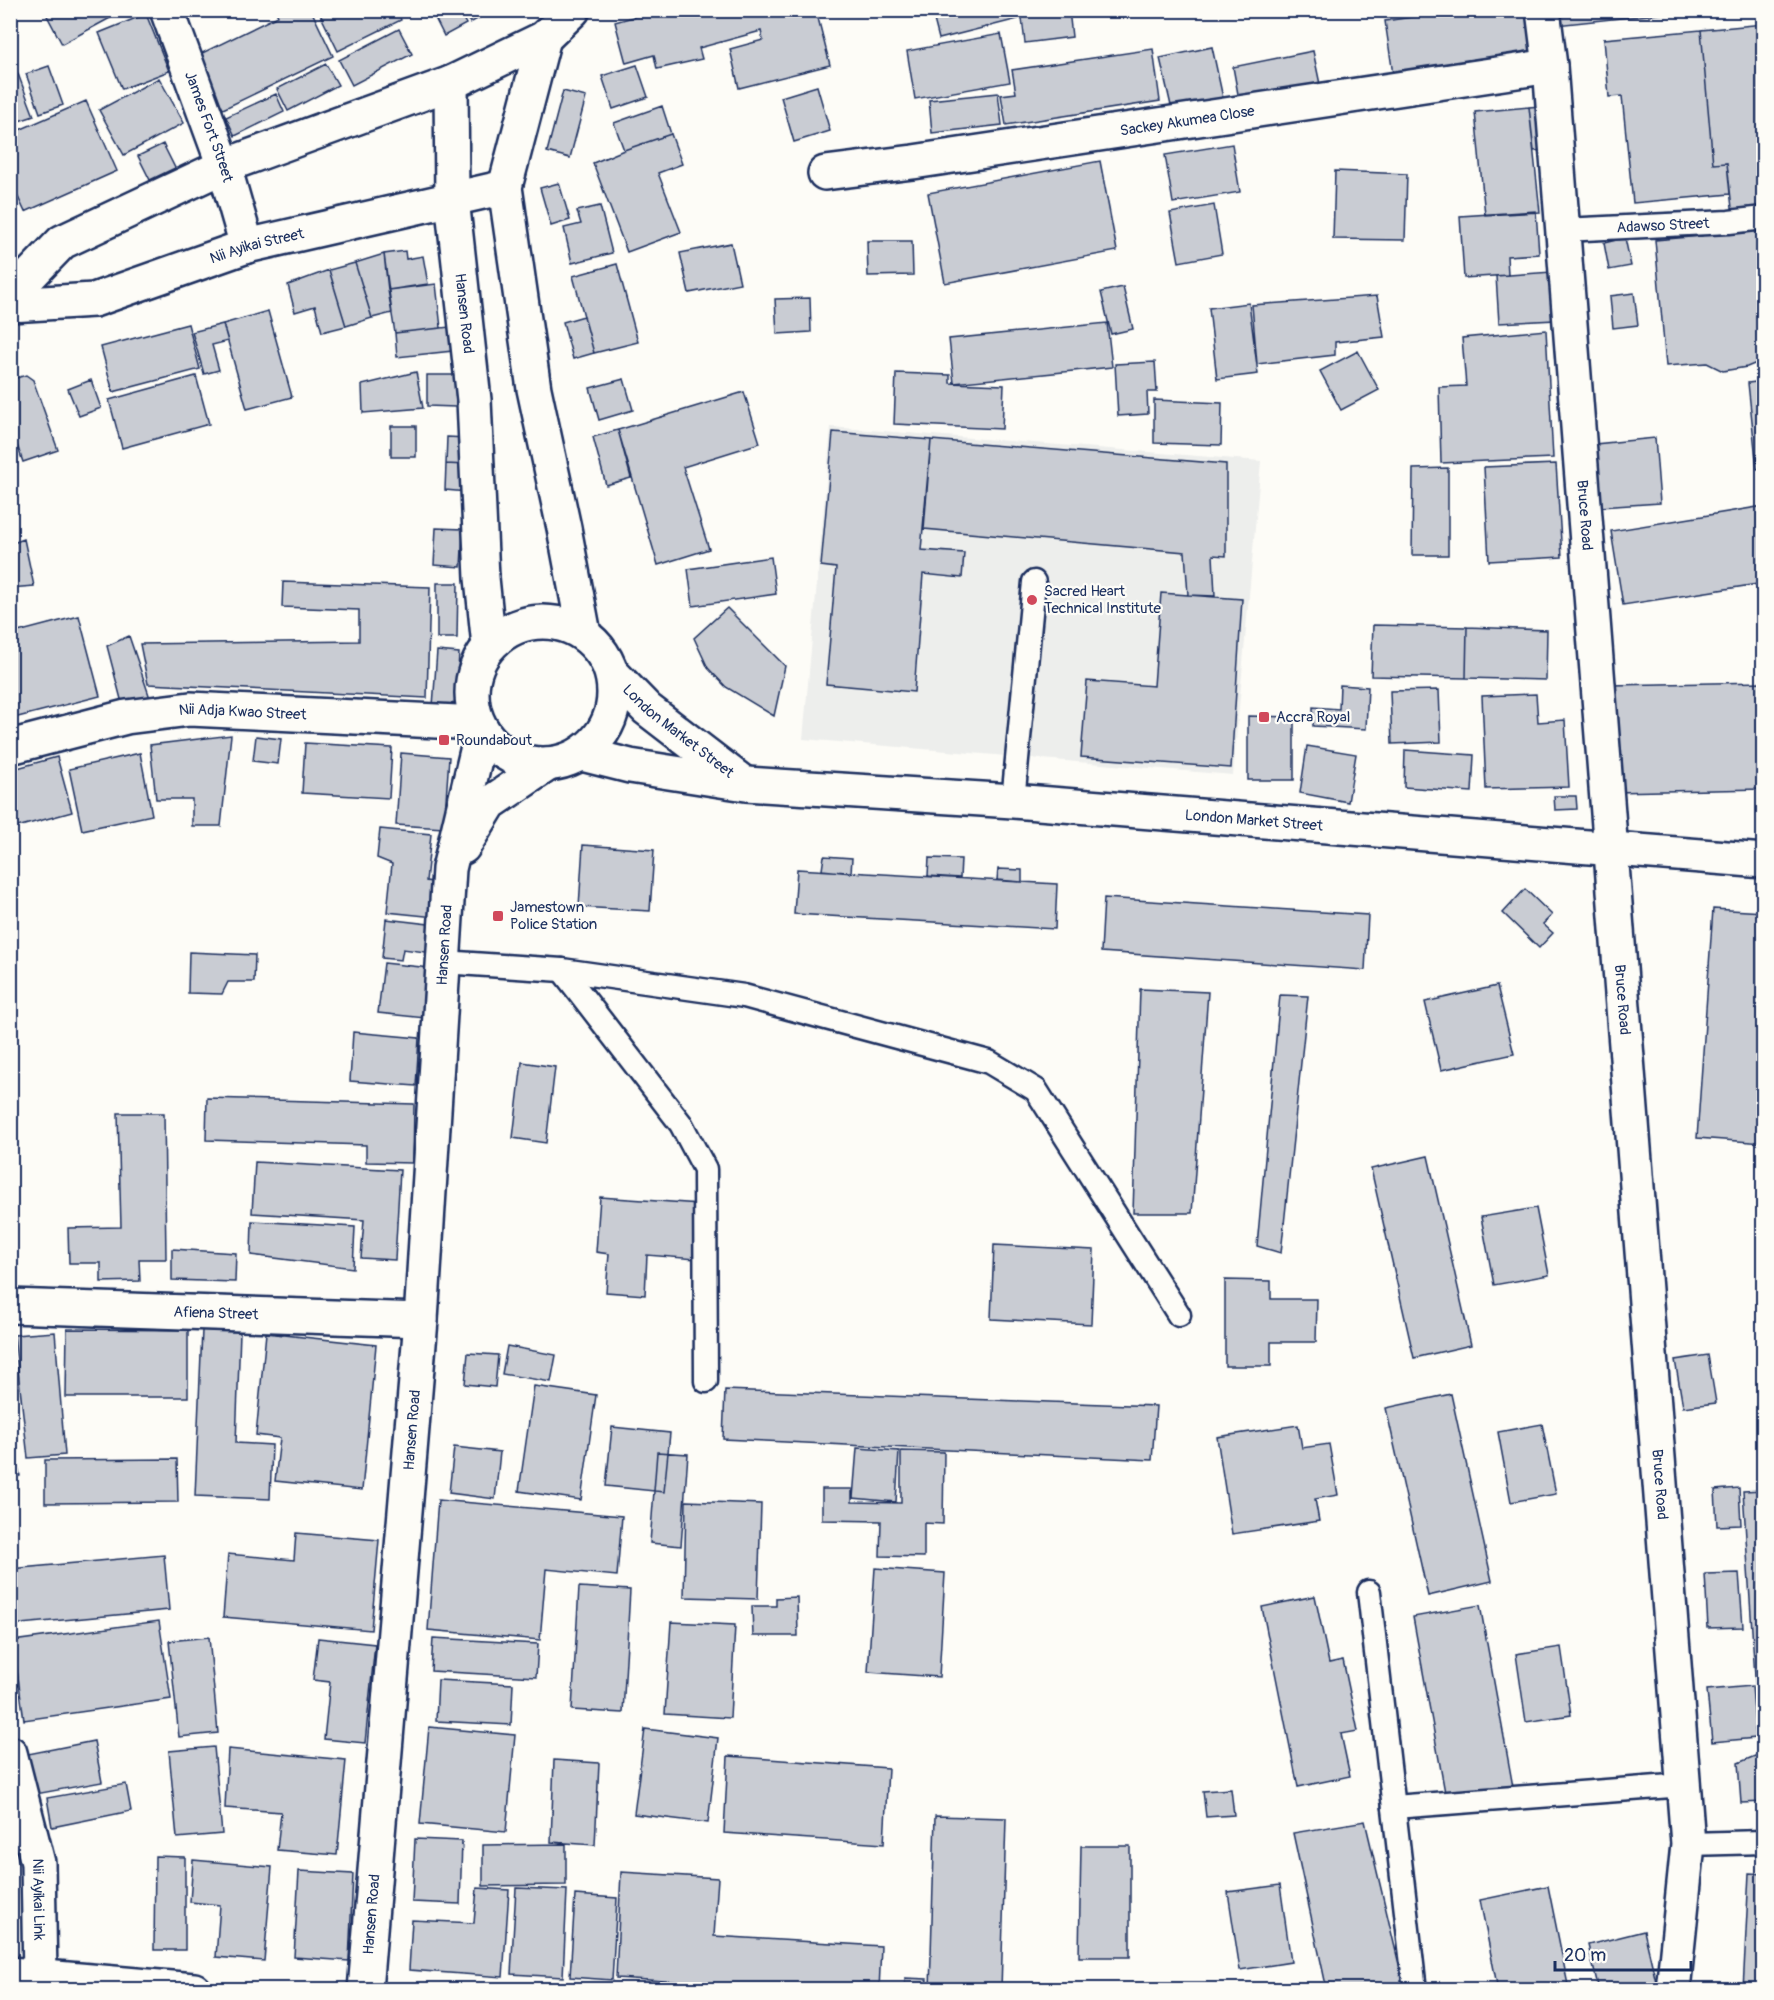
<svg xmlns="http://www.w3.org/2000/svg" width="1774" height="2000" viewBox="0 0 1774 2000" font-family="Pangolin,sans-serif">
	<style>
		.built { fill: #edeeec }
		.building { fill: #c9ccd3; stroke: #1b2f5e; stroke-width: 1.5 }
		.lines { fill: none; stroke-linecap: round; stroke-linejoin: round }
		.lane-casing { stroke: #1b2f5e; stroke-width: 27 }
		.street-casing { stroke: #1b2f5e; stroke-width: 38 }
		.lane { stroke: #fdfcf7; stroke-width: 22 }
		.street { stroke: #fdfcf7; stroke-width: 33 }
		.poi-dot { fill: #d1495b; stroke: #fdfcf7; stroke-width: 2 }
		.labels { text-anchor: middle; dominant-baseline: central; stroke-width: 4.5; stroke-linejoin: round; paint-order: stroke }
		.street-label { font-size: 15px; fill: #1b2f5e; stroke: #fdfcf7 }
		.poi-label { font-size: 15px; fill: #1b2f5e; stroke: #fdfcf7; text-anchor: start }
	</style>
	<rect width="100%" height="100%" fill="#fdfcf7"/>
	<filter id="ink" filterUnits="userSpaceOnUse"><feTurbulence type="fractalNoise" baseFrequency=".0167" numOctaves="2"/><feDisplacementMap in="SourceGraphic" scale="12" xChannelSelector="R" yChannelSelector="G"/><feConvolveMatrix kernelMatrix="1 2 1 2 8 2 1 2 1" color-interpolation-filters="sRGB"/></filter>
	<g filter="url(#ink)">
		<path class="built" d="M831,427L1261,461L1233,775L803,739Z"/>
		<path class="building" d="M44,10H125L62,44Z
			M275,10H311L333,56L223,109L196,56L278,16Z
			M318,10H397L401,20L338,51Z
			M453,10H458L466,24L444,36L436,20Z
			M463,10H494L470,23Z
			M639,10H816L830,65L739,88L730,49L763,40L761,31L699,48L702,59L657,69L654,55L626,63L615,22L640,15Z
			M936,10H1016L1018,19L939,39L932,12Z
			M1021,10H1069L1072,37L1025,43Z
			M1460,10H1534L1541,62L1394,81L1385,21Z
			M1545,10H1696L1547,26Z
			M146,14L169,71L122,89L99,33Z
			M1764,24V214L1733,217L1727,163L1713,164L1701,30Z
			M399,29L412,54L352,85L339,60Z
			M1701,30L1713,164L1727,163L1730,194L1633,203L1622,96L1609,97L1604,39Z
			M1001,34L1010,82L915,99L907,51Z
			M1212,47L1223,98L1172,110L1160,58Z
			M1153,49L1160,101L1006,125L1001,95L1016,93L1012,70Z
			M1313,51L1321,89L1240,105L1233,67Z
			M10,53L34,116L10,124Z
			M326,64L338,85L288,111L277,89Z
			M637,65L648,97L613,109L602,76Z
			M49,66L63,105L40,113L26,74Z
			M159,78L184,123L124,155L99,110Z
			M817,86L830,131L794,142L781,97Z
			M563,91L586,97L570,158L547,152Z
			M998,93L1002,125L932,133L929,100Z
			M276,94L284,112L235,136L226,117Z
			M86,101L117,171L25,212L10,180V134Z
			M662,106L671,134L624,150L614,123Z
			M1541,106L1546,150L1534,151L1529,107Z
			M1529,107L1540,212L1485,215L1475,112Z
			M671,134L682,164L658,173L681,232L627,252L593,163L624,150Z
			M163,144L175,168L150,180L138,156Z
			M1232,144L1240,192L1173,203L1165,155Z
			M1100,161L1117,251L945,283L928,193Z
			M1335,171L1407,174L1405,240L1333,239Z
			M559,183L570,220L551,226L540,188Z
			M1214,205L1222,254L1179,262L1170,213Z
			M600,206L612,253L572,263L564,228L581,224L577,211Z
			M1536,211L1539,254L1507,256L1508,275L1464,278L1460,216Z
			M1718,225L1742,227L1764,235V360L1747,367L1723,371L1707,363L1666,366L1655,240L1702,236Z
			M1625,238L1631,266L1609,270L1604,243Z
			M867,241H912L913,275L868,276Z
			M731,243L740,283L689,293L680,253Z
			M405,251L406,259L423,256L428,284L388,290L384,254Z
			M384,254L392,313L372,318L355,263Z
			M355,263L372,318L346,326L329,270Z
			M617,264L638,342L594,353L573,276Z
			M329,270L346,326L322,332L315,306L295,312L288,285Z
			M1552,272L1555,320L1499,323L1496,276Z
			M436,284L441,328L395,333L388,290Z
			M1123,287L1133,329L1111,334L1101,292Z
			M1634,293L1638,325L1613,328L1610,296Z
			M1377,296L1384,337L1335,342V355L1257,364L1252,305Z
			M810,298L811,332L777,334L775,299Z
			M1249,303L1258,374L1217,379L1209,308Z
			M268,311L292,397L247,409L223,324Z
			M584,316L594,353L573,359L563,322Z
			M1107,323L1112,367L954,383L949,339Z
			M188,324L200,369L113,392L101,347Z
			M223,324L228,341L212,345L219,370L204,374L192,332Z
			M459,326L462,350L397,357L395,333Z
			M1546,330L1553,458L1441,463L1439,387L1466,386L1462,338Z
			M1358,351L1379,390L1341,410L1320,371Z
			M1155,362L1157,392H1147L1148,414L1118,416L1115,364Z
			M416,372L423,408L363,413L362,385Z
			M896,373L950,375V383L1004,385L1002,429L894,424Z
			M26,375L33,380L58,450L23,462L10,425V380Z
			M427,375H455L456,407L427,406Z
			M196,376L209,424L122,448L109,400Z
			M624,379L633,410L599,420L590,388Z
			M91,380L101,408L79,416L68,389Z
			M1764,381V468L1757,469L1748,383Z
			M744,392L760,443L683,467L709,549L658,565L618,430Z
			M1154,400L1222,403L1221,445L1154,443Z
			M391,426H416V457H391Z
			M618,430L631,478L606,485L593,437Z
			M833,432L931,440L921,550L964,553L962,578L923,574L914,692L826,684L836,568L821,566Z
			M447,437L467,438L466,465L446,464Z
			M1655,438L1660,503L1600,507L1595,444Z
			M931,440L1226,464V556L1213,555L1215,596L1188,595L1185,552L924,529Z
			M446,464L466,465L467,492L445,490Z
			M1556,464L1562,557L1489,561L1484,467Z
			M1448,468V555H1412L1413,469Z
			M1764,506V583L1623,605L1611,531Z
			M436,528L463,529L461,567L434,565Z
			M24,539L34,586L10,588V544Z
			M771,557L776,594L693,606L688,569Z
			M283,582L430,587L427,698L148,684L140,644L359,641V610L282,607Z
			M437,583H458L457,638H437Z
			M1161,593L1242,599L1231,768L1081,757L1087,681L1154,686Z
			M727,608L785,666L774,716L726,687L708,668L694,638Z
			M79,616L100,696L10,719V634Z
			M1373,625L1467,627L1466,678L1371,676Z
			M1467,627L1547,630L1546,680L1466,678Z
			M129,636L150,698L123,707L107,646Z
			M437,651L459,653L456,707L433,706Z
			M1764,682V789L1613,792L1610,685Z
			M1340,685L1368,687L1366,729L1313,726V707L1339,709Z
			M1439,690L1441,742L1392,744L1390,691Z
			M1536,694L1538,722L1565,720L1569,787L1486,789L1482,696Z
			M1248,716L1294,717V780H1248Z
			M231,735L221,826H192V799H156L150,745Z
			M256,736L281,739L278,764L253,761Z
			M305,743L392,748L389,798L302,793Z
			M1307,746L1356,754L1348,802L1300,793Z
			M1405,750L1474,755L1472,792L1404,787Z
			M140,753L152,815L82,830L69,769Z
			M401,753L449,757L444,828L396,825Z
			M57,757L72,812L10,829V770Z
			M1554,796H1576L1577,809L1555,810Z
			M380,829L431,834L426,881L439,883L435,917L387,912L392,864L377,858Z
			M583,845L654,850L650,911L579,907Z
			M824,856L852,858L851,873L822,870Z
			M929,858L961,859L960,878L928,876Z
			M797,869L1057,884L1055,929L794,914Z
			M998,869L1022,870V882L997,880Z
			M1525,889L1552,915L1543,924L1553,933L1539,948L1503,913Z
			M1104,898L1368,915L1365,970L1101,952Z
			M1713,909L1764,912V1143L1697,1138Z
			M386,919L437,925L433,953L403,949L401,960L382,958Z
			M189,952L255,955L254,982H228L222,994L188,993Z
			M384,963L430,968L425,1018L378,1013Z
			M1497,986L1514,1054L1441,1070L1425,1002Z
			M1140,989L1208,992L1192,1213H1133Z
			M1280,995L1308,996L1281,1253L1257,1246Z
			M353,1032L419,1038L416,1086L350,1081Z
			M522,1062L555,1067L546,1143L513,1138Z
			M207,1098L414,1104L413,1163L366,1162V1145L206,1140Z
			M118,1113H164L166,1259H139L140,1281L101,1282V1263H69L68,1228L121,1227Z
			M1428,1156L1471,1345L1414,1358L1371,1169Z
			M255,1162L400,1170L395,1260L361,1258L364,1220L252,1213Z
			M600,1197L700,1204L696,1259L647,1255L645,1295L606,1292L609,1254L596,1252Z
			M1536,1208L1549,1275L1494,1285L1481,1217Z
			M252,1221L355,1227L353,1268L251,1255Z
			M10,1237H14L17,1276H10Z
			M994,1245L1094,1250L1091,1324L991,1319Z
			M172,1249L236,1253L235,1282L172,1280Z
			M1225,1280L1271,1281V1299H1317L1316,1342H1271V1366H1225Z
			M67,1329L188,1330V1397H66Z
			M202,1330L240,1332L236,1443L272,1445L270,1499L195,1496Z
			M55,1332L65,1455L28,1458L14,1335Z
			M266,1333L376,1345L362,1490L275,1481L280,1438L256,1435Z
			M507,1346L556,1355L551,1382L502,1374Z
			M468,1353L498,1355L495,1387L465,1384Z
			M1708,1355L1716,1403L1683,1407L1675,1360Z
			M534,1386L596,1395L581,1500L519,1491Z
			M725,1390L1156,1406L1152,1460L723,1439Z
			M1451,1394L1492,1581L1428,1596L1386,1408Z
			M1542,1424L1556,1494L1511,1502L1498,1432Z
			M1298,1425L1302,1448L1329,1444L1338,1495L1315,1499L1319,1521L1232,1534L1217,1437Z
			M612,1427L670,1433L664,1492L606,1486Z
			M10,1429L20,1476L10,1478Z
			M454,1447L500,1452L495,1499L449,1493Z
			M857,1448L899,1451L896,1502L853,1498Z
			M901,1451L944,1452L943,1524L924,1523V1557L880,1556L881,1521L822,1520V1489H852V1502L901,1503Z
			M657,1452L688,1454L681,1546L650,1543Z
			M177,1459L178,1502L45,1503V1460Z
			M1739,1488L1741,1525L1717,1526L1715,1490Z
			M1764,1490V1802L1741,1803L1738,1763L1760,1754L1743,1491Z
			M438,1500L622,1516L617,1576L546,1569L540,1640L428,1630Z
			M686,1501L761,1504L758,1599L684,1597Z
			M296,1533L379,1540L371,1630L223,1617L228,1554L294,1560Z
			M164,1555L169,1610L10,1625V1569Z
			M875,1568L945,1573L939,1677L868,1672Z
			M1739,1573L1743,1627L1708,1628L1705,1574Z
			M579,1587L630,1590L623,1713L572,1710Z
			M1315,1596L1329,1663L1343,1660L1358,1731L1341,1734L1350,1776L1298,1787L1262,1607Z
			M797,1597L798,1636H753L752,1606H776V1598Z
			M1480,1605L1513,1787L1446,1798L1413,1617Z
			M159,1621L171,1699L24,1720L13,1641Z
			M671,1622L735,1625L730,1718L665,1714Z
			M209,1637L218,1733L179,1737L169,1641Z
			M318,1638L375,1644L365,1743L324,1739L330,1682L313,1680Z
			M433,1638L538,1644L536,1677L431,1671Z
			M1561,1647L1571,1715L1526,1722L1516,1654Z
			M438,1680L513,1684L511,1725L436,1721Z
			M1752,1686L1756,1738L1712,1742L1707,1690Z
			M429,1727L515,1735L506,1832L420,1824Z
			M645,1729L718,1738L708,1823L634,1814Z
			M94,1741L102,1782L36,1794L28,1754Z
			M214,1747L222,1834L177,1838L169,1751Z
			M228,1749L346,1760L337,1855L277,1850L281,1812L225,1808Z
			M728,1756L888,1768L884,1844L724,1833Z
			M554,1760L599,1763L595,1845L551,1842Z
			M126,1784L131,1811L52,1827L47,1798Z
			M1231,1789L1234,1815L1206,1817L1203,1791Z
			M935,1816L1006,1818L1001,1990H930Z
			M1365,1821L1405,1990H1327L1293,1833Z
			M415,1839L462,1841L460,1904L412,1902Z
			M566,1844V1885L483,1886V1845Z
			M1081,1846H1130V1957H1079Z
			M155,1856L185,1857V1950H154Z
			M193,1860L272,1867L264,1961L216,1957L220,1905L190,1902Z
			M299,1871L353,1874L349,1961L294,1957Z
			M621,1872L718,1878L714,1936L881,1946L879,1990H680L681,1982L616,1978Z
			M1749,1873L1764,1874V1990H1743Z
			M1280,1885L1291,1962L1240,1970L1228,1892Z
			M1548,1886L1569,1990H1498L1480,1900Z
			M477,1888L509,1890L503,1977L409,1970L412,1920L474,1923Z
			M516,1888L567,1890L563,1977L511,1974Z
			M575,1895L617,1898L612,1980L570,1977Z
			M1644,1931L1658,1990H1599L1588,1945Z
			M905,1978L927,1979L926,1990H904Z"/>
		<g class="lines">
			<g class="lane-casing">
				<g id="lane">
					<path id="s1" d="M1563,230L1729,222L1764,218"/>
					<path d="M1013,801L1034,582"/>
					<path d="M443,962L562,970L744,996L989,1062L1036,1090L1179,1315"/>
					<path d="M562,970L681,1124L705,1169L706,1381"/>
					<path d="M1369,1592L1415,1990"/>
					<path d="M1394,1807L1684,1785"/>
					<path d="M1688,1844L1764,1842"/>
				</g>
			</g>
			<g class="street-casing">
				<g id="street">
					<path id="s2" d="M167,10L224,166L247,246"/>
					<path id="s3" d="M1543,10L1550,66L1688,1844L1673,1990"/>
					<path d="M544,38L505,187L534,389L564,528L584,634"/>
					<path id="s4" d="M451,83L452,199L474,400L482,578L489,646"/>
					<path id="s5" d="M825,173L913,162L1550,66"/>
					<path d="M10,296L62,242L224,166L451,83L544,38L573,10"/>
					<path id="s6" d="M10,305L94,300L247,246L505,187"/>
					<circle cx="543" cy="693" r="71"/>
					<path id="s7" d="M613,674L647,709L742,782"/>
					<path id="s8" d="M10,747L126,717L190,709L478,723"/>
					<path id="s9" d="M582,754L630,766L746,784L1013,801L1764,861"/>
					<path d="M463,847L490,803L548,764"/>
					<path id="s10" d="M10,1306L421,1320"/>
					<path id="s11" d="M10,1753L38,1863L40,1977"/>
					<path d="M10,1974L194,1990"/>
					<path id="s12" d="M365,1990L421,1320L449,869L482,730"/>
				</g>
			</g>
			<use href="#lane" class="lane"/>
			<use href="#street" class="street"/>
		</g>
	</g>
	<g class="poi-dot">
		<circle cx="1032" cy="600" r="6"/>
		<rect x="1258" y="711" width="12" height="12" rx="3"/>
		<rect x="438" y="734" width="12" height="12" rx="3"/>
		<rect x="492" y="910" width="12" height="12" rx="3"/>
	</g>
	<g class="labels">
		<g class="street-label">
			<text stroke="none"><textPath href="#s5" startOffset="366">Sackey Akumea Close</textPath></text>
			<text stroke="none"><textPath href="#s2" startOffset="124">James Fort Street</textPath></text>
			<text stroke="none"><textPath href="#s1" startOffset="100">Adawso Street</textPath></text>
			<text stroke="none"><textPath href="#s6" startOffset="256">Nii Ayikai Street</textPath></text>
			<text stroke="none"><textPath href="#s4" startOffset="231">Hansen Road</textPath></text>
			<text stroke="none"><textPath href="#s3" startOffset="507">Bruce Road</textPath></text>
			<text stroke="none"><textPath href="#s8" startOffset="237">Nii Adja Kwao Street</textPath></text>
			<text stroke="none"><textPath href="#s7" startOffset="87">London Market Street</textPath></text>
			<text stroke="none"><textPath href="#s9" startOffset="676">London Market Street</textPath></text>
			<text stroke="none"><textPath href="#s12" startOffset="1048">Hansen Road</textPath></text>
			<text stroke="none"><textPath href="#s3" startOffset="993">Bruce Road</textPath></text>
			<text stroke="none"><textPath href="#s10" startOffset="206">Afiena Street</textPath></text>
			<text stroke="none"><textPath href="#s12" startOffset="562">Hansen Road</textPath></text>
			<text stroke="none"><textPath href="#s3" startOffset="1479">Bruce Road</textPath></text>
			<text stroke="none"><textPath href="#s11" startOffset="150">Nii Ayikai Link</textPath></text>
			<text stroke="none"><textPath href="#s12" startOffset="76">Hansen Road</textPath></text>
		</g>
		<g class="poi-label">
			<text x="1044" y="591">Sacred Heart<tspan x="1044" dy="17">Technical Institute</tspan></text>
			<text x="1276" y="717">Accra Royal</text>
			<text x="456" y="740">Roundabout</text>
			<text x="510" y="907">Jamestown<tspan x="510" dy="17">Police Station</tspan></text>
		</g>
	</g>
	<rect width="1774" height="2000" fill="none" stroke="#fdfcf7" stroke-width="36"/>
	<rect x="18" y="18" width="1738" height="1964" fill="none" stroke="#1b2f5e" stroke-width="2" filter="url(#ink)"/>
	<path d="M1555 1961v9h136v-9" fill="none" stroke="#1b2f5e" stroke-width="3"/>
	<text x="1564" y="1961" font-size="18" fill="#1b2f5e" stroke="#fdfcf7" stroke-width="4.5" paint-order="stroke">20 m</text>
</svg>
